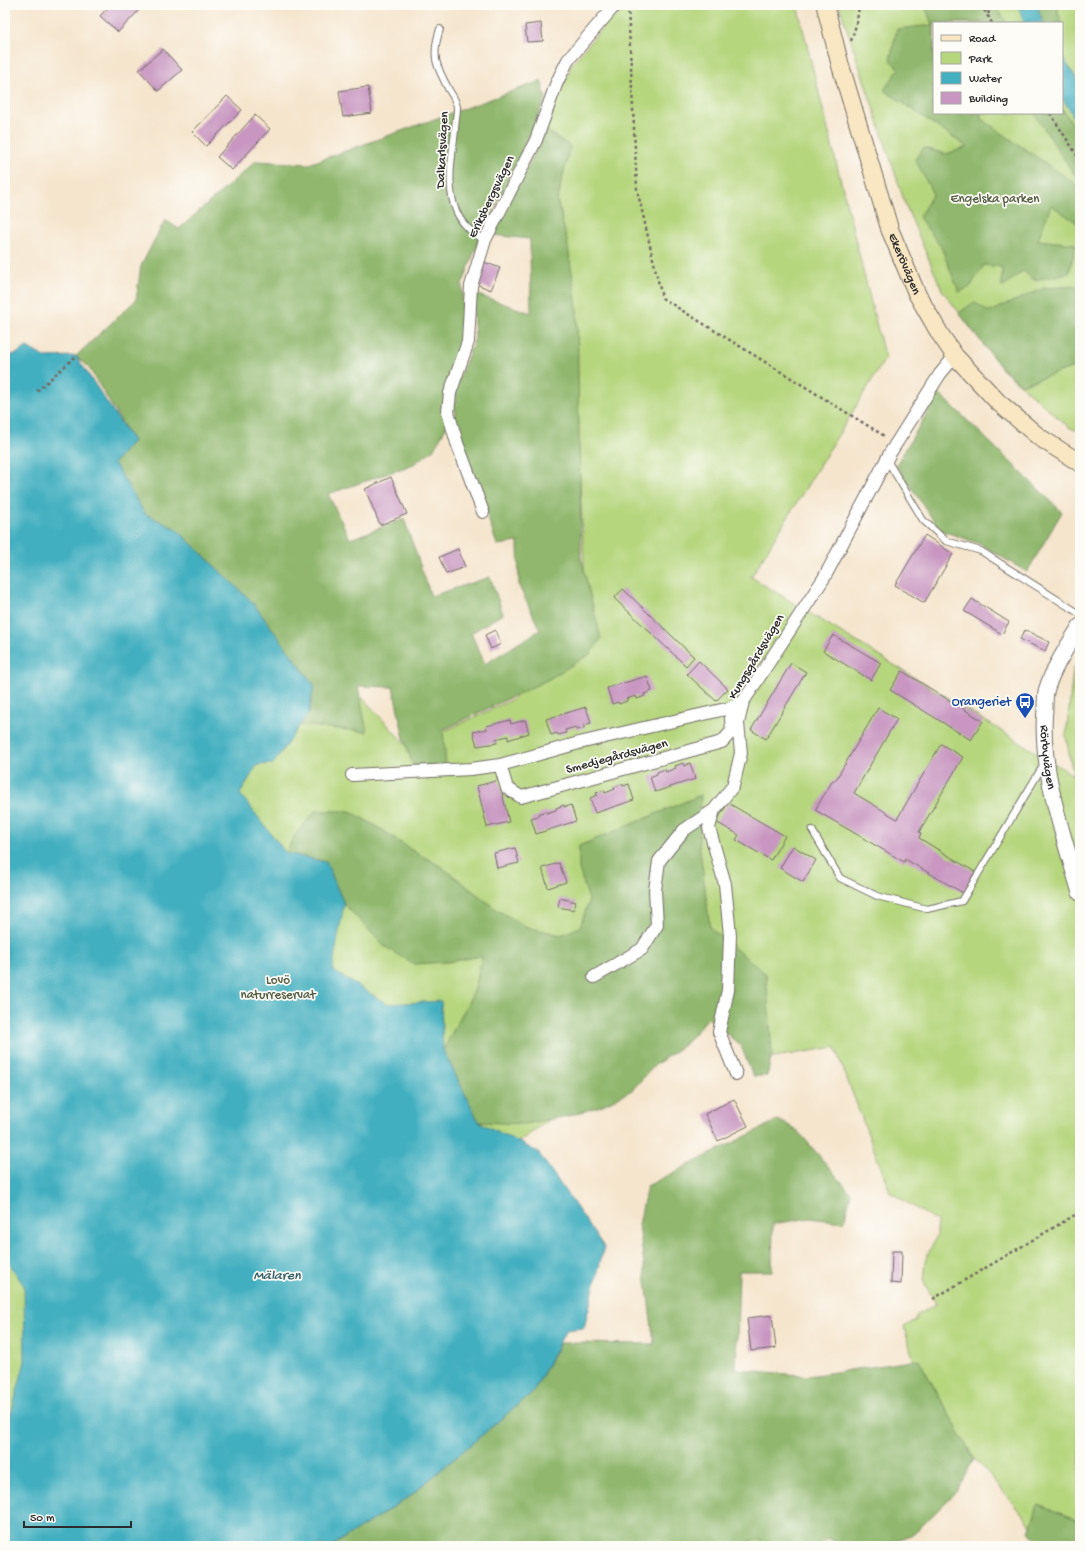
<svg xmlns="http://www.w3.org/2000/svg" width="1085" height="1551" viewBox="0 0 1085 1551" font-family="'Gochi Hand',sans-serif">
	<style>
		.green { fill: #b6d67e; stroke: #708054; fill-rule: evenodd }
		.forest { fill: #90b76d; stroke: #5e714c }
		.water { fill: #43afc0; stroke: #376d76 }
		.building { fill: #c896c1 }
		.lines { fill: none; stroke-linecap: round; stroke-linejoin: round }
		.service-casing { stroke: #726c64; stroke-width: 8 }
		.minor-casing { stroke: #726c64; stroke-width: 14 }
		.tertiary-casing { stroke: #726c64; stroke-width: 17 }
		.secondary-casing { stroke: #726c64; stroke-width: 19 }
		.path { stroke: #726c64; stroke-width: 2.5; stroke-dasharray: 3 3; stroke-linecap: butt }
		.service { stroke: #fff; stroke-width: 6 }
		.minor { stroke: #fff; stroke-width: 12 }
		.tertiary { stroke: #fff; stroke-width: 15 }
		.secondary { stroke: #f9e7c3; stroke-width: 17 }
		.labels { text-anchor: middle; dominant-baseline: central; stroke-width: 3.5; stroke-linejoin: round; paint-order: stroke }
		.street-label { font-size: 13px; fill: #2b2b2b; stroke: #fdfcf7 }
		.park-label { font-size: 13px; fill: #555e44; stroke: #fdfcf7 }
		.transit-label { font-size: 13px; fill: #164399; stroke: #fdfcf7; text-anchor: end }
		.water-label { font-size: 14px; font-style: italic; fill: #356067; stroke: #fdfcf7 }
	</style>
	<rect width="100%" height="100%" fill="#fdfcf7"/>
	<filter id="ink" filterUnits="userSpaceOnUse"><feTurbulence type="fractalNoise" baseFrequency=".025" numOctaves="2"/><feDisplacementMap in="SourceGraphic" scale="8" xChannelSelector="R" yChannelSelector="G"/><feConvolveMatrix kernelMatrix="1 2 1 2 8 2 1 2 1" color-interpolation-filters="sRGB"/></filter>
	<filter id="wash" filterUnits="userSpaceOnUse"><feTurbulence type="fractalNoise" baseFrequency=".012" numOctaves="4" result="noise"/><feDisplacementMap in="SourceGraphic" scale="16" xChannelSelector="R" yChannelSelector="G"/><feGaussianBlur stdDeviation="0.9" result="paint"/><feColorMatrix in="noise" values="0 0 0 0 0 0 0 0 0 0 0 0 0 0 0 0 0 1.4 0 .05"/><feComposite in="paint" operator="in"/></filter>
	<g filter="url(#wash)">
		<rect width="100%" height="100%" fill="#f5e5cd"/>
		<path class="green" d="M622,5H797L885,359L751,577L1073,775L1066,736L1073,671L1080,658V1546L1031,1526L989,1474L974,1459L969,1448L772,1519L777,1546H5V412L352,687L409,748L511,700L568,657L585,587L575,372L561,210L560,211L557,201L560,191L555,136L546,131L561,88L568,76L571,65ZM712,1002L768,1058L835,1047L890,1192L937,1221V1235L925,1261L923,1281L936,1304L916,1316V1320L904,1327L914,1362L657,1413L517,1348L484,1167Z
			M839,5H1080V431L1070,428L1002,369L942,290L906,206ZM934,23H1062V113H934Z"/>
		<path class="forest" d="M925,5H995L1007,23H934V113H981L980,118L1080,187V225L1051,205L1038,240L1076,244L1069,273L1034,280L1023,271L1002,287V267L984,265L970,287L959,292L941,247L919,217L933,194L915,159L924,148L946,154L967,147L884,90L899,69L890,60L897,29L932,25Z
			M1037,5H1058V12L1061,23H1043Z
			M541,81L546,98L519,158L480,237L462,285L464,326L460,350L444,394L447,426L433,450L412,465L328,494L350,539L404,519L431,596L490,577L503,614L471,633L485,664L540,630L519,586L518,542L497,545L455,419V389L475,338L472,293L531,313L530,239L492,235L546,131L570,146L557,201L567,240L577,308L581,558L601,639L590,654L547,680L443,730L446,765L413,766L404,739L393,687L358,686L367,732L300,725L309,712L314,685L252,602L176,529L145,514L114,463L133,441L89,368L76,356L136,300L141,266L165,220L179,229L256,161L309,164Z
			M1062,108L1080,135V183L1034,113H1062Z
			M1080,286V365L1021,385L1001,367L959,313L974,302L989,312L1044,288Z
			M939,393L1062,512L1027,572L978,543L940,530L896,465Z
			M701,795L699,842L710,928L766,974L772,1053L767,1076H753L741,1046L708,1018L684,1045L655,1065L632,1090L601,1106L568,1116L525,1124L479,1122L443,1050L475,989L482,956L447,962L413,964L384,946L344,904L326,862L286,853L293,838L315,811H350L381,829L410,849L442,867L497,910L527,927L561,935L580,927L589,900L579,869V846Z
			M778,1120L797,1130L851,1193L844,1222L809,1218L773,1224L772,1271H739L736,1369L808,1376L919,1360L974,1459L956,1492L914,1534L881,1546H850L828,1539L819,1546H766L761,1540L748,1541L746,1546H332L409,1497L534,1391L560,1343L654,1344L639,1225L647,1186Z
			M1038,1505L1080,1520V1546H1044L1029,1532Z"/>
		<path class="water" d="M1018,5H1037L1043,23H1024Z
			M1062,56L1080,84V123L1074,118L1062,97Z
			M27,347L44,357L76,356L133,441L114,463L145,514L176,529L252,602L314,685L309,712L273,764L257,765L240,794L286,853L326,862L344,904L332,970L387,1004L441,1001L443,1050L479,1122L538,1152L604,1247L584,1328L566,1330L534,1391L409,1497L332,1546H5V1436L25,1361L24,1286L5,1257V356L16,354Z"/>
		<g id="blocks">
			<path class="building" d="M110,5H144L118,32L100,16Z
				M541,23L543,41L527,42L525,25Z
				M163,49L182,70L158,91L139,70Z
				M368,87L372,113L343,117L339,91Z
				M227,96L242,110L206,146L192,132Z
				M255,115L270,129L232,170L217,157Z
				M484,262L500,268L491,290L476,284Z
				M391,477L407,514L380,525L365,489Z
				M925,535L953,554L924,603L895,585Z
				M458,549L465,567L446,574L439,557Z
				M623,589L694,657L686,666L614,598Z
				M972,599L1009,622L1002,634L964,611Z
				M495,630L501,644L491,649L485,635Z
				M1025,630L1049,642L1045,651L1020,639Z
				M833,635L881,663L871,680L823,651Z
				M699,661L728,689L716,701L687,674Z
				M791,663L806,672L766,739L751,730Z
				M902,671L983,721L971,740L890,690Z
				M647,676L652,691L644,694L645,696L637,699L636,696L626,699L627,701L619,704L618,702L612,704L607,688Z
				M586,707L591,723L584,725V728L576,730V727L565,730L566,733L558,735L557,733L551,735L546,719Z
				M878,708L897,719L854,793L897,819L941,744L963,757L919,832L921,833L919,838L975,872L963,893L905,859L904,862L815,810L833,780L835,781Z
				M510,720L511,724L525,720L529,733L508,740V736L496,739L497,743L477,746L473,732L487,729L486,726Z
				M683,763L684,766L690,763L695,779L655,792L650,777L657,774V772L665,769L666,772L676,768L675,766Z
				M499,780L509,822L487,827L477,786Z
				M622,784L623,786L629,784L634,800L595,813L590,798L597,795L596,793L604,790L605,793L615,789L614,787Z
				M728,803L785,836L771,860L736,840L739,835L716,822Z
				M564,805V807L571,805L576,821L536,834L531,818L538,816V814L546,811V813L556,810V808Z
				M793,846L816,860L803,882L780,868Z
				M515,848L519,863L497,868L494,853Z
				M559,863L566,882L548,888L542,868Z
				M560,898L576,902L574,910L558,907Z
				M734,1099L748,1126L718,1141L705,1114Z
				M892,1251H902L901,1284L891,1283Z
				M772,1315L776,1348L751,1351L747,1318Z"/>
		</g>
	</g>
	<g filter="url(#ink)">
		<use href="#blocks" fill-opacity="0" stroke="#726c64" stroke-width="1"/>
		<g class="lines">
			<g class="service-casing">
				<path id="service" d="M440,29C431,56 436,66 449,90C452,95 456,100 457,107C457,115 455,123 455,131C450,172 440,218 485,240
					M887,460L923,520L946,541L981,551L1080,614
					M812,830L840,878L877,896L927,909L962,901L1044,764"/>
			</g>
			<g class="minor-casing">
				<path id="minor" d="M483,512L457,443L448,412L450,393L468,342L471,286L485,240L536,140L557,82L568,60L615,5
					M500,765L507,788L521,797L722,742L732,731L730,708
					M352,775L471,769L500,765L579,743L730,708L743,702
					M594,977L642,949L657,925L655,890L659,861L684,830L714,810
					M736,1074L719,1032L728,990L730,936L725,884L709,828L714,810L733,786L741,753L738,723L743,702L824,578L890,453L940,374L955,356"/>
			</g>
			<g class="tertiary-casing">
				<g id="tertiary">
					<path id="s1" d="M1080,626C1068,646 1054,666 1047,688C1045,694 1045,702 1045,709C1039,768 1064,837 1080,893"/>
				</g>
			</g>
			<g class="secondary-casing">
				<g id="secondary">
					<path id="s2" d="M825,5L840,64L890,230L917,294L940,334L955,356L998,402L1039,437L1080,463"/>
				</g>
			</g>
			<path class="path" d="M981,5L992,23
				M988,5L989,18
				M628,7L637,189L662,298L886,437
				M851,41L857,22L859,5
				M1050,113L1080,160
				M37,391L76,356
				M933,1299L1080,1212"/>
			<use href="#service" class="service"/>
			<use href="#minor" class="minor"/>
			<use href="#tertiary" class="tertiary"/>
			<use href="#secondary" class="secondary"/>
		</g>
	</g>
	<defs>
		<g id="bus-pin" transform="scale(1)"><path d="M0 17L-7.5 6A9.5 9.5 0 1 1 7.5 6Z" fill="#1a4fb4" stroke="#fdfcf7"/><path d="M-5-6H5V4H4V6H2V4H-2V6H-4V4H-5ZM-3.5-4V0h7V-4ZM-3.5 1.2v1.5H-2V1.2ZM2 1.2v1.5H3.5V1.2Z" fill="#fff"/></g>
	</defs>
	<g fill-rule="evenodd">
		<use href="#bus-pin" x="1025" y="702"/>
	</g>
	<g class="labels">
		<g class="street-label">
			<text transform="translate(443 150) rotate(-87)">Dalkarlsvägen</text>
			<text transform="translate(492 197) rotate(-64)">Eriksbergsvägen</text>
			<text stroke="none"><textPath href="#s2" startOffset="271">Ekerövägen</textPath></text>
			<text transform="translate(757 657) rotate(-59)">Kungsgårdsvägen</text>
			<text transform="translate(617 757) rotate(-15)">Smedjegårdsvägen</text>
			<text stroke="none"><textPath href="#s1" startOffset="140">Rörbyvägen</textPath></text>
		</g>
		<g class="park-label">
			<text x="995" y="199">Engelska parken</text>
			<text x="278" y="980">Lovö<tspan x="278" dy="15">naturreservat</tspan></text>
		</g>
		<g class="transit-label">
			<text x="1011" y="702">Orangeriet</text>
		</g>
		<g class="water-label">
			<text x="277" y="1276">Mälaren</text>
		</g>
	</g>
	<rect width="1085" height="1551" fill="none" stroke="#fdfcf7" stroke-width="20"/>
	<rect x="933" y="22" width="130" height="92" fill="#fdfcf7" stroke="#a9a8a5"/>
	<rect x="941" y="35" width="20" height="6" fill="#f9e7c3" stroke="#a9a8a5"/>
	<text x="969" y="42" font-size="12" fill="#2b2b2b">Road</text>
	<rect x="941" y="52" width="20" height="12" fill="#b6d67e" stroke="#a9a8a5"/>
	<text x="969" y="62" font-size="12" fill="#2b2b2b">Park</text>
	<rect x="941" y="72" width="20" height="12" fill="#43afc0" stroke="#a9a8a5"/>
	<text x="969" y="82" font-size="12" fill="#2b2b2b">Water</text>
	<rect x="941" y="92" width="20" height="12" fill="#c896c1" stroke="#a9a8a5"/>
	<text x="969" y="102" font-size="12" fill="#2b2b2b">Building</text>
	<path d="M24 1521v6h107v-6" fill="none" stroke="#2b2b2b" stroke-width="2"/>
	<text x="30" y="1521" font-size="12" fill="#2b2b2b" stroke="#fdfcf7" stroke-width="3" paint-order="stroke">50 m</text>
</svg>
